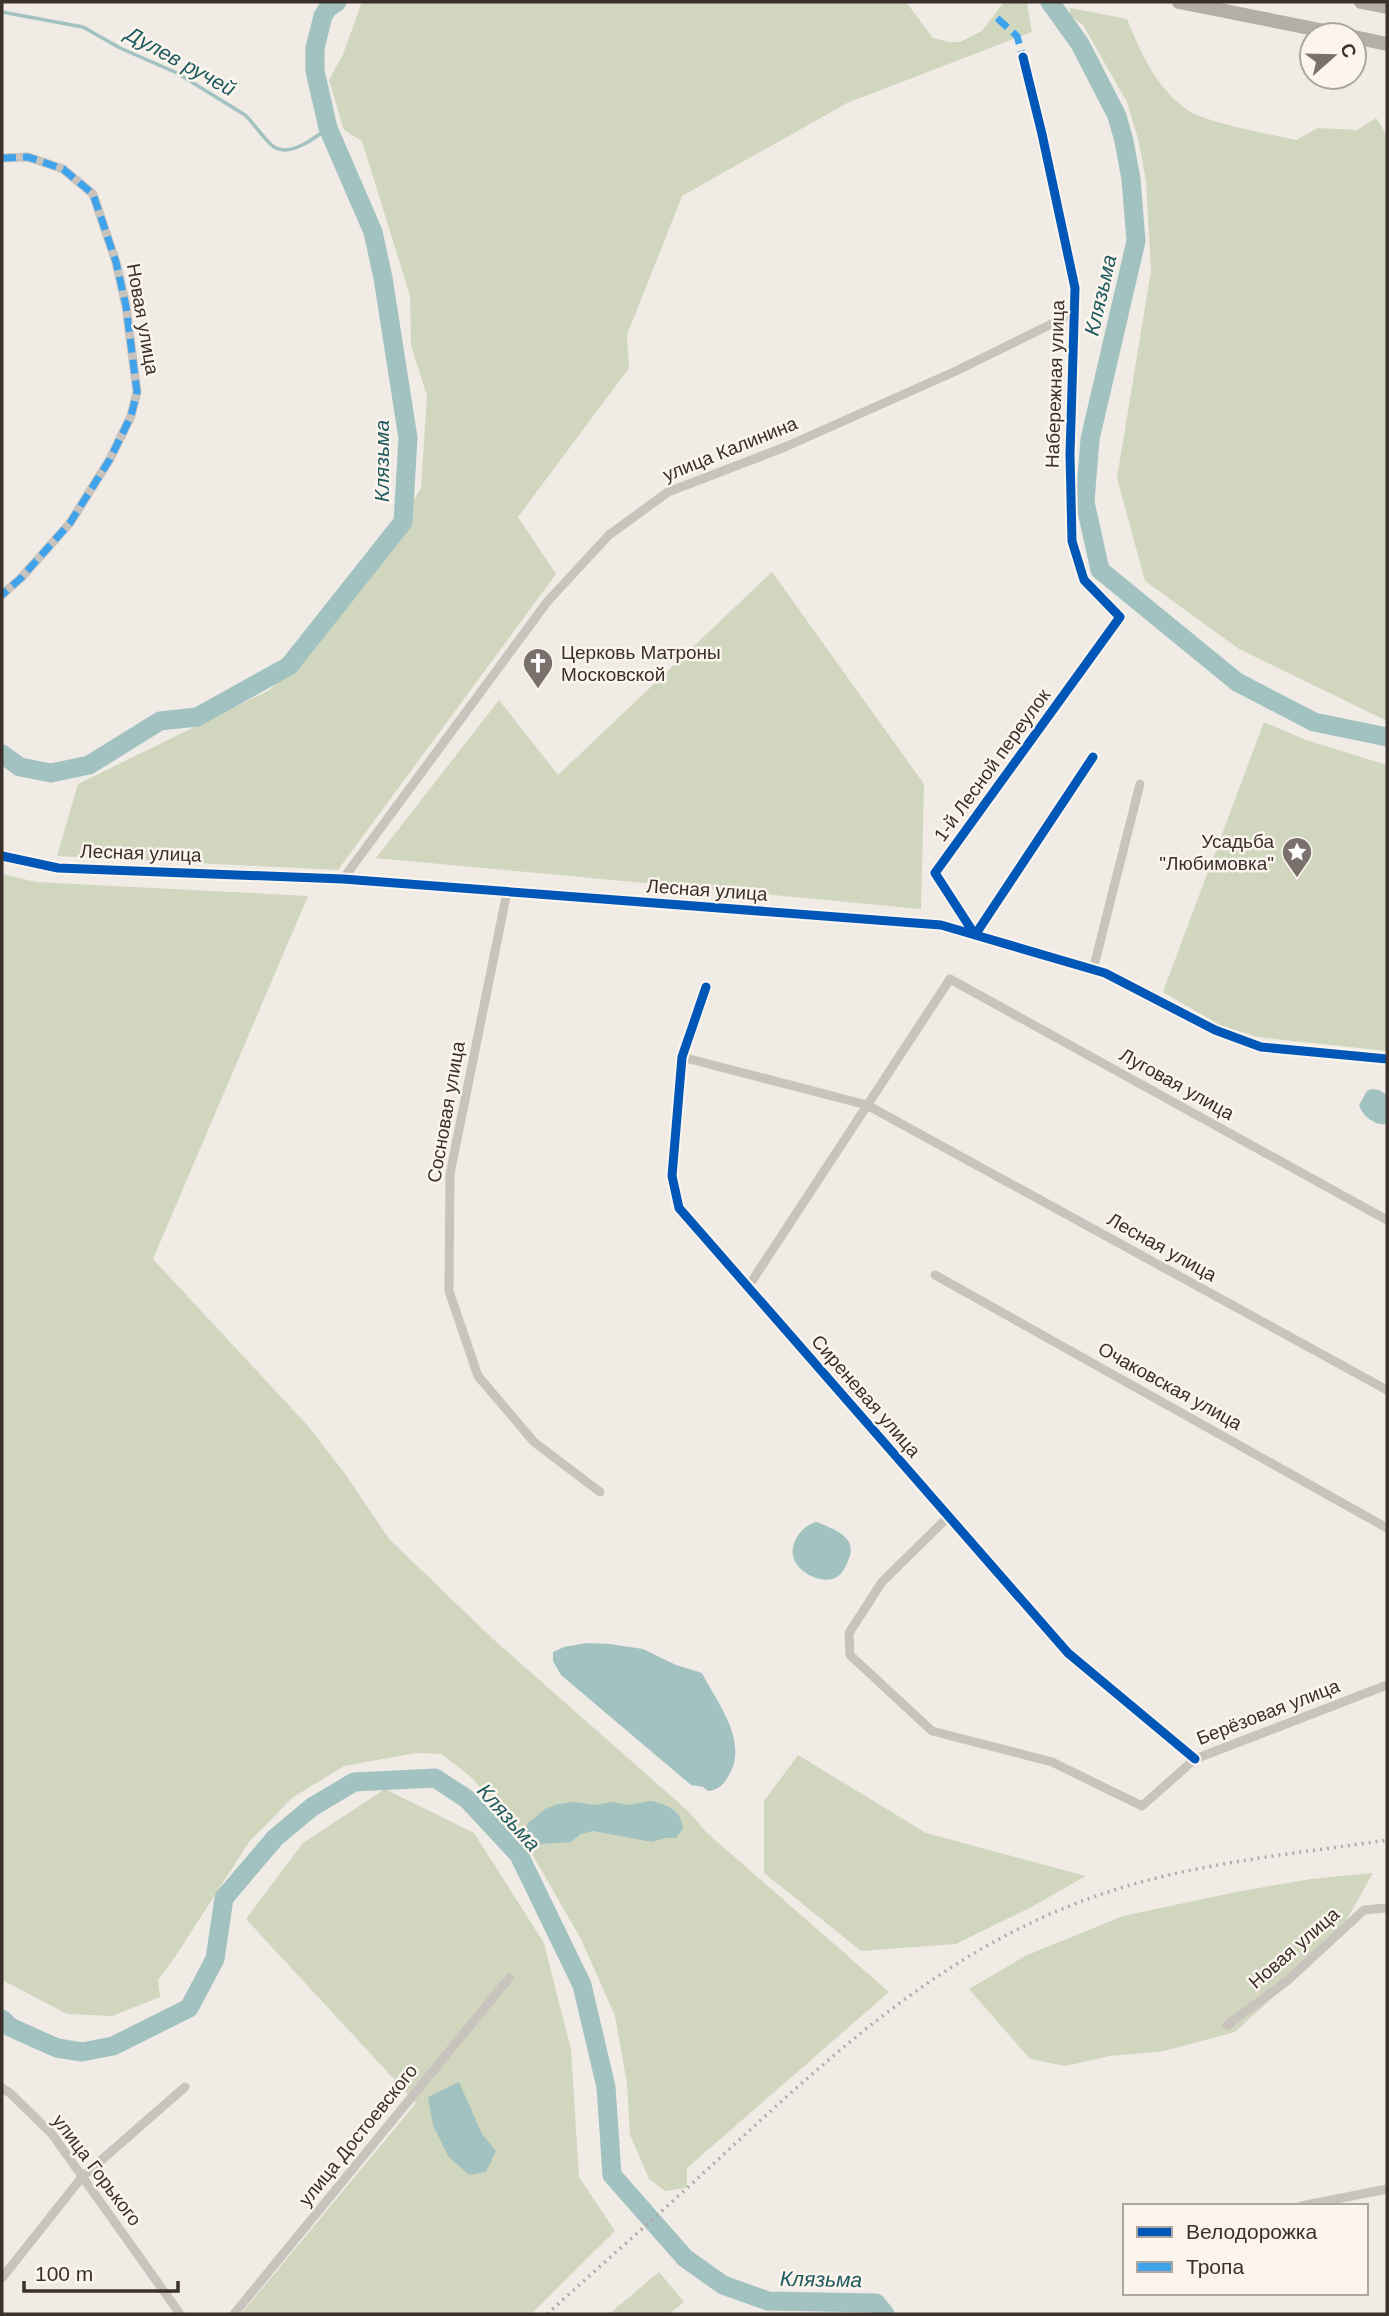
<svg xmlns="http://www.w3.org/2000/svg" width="1389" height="2316" viewBox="0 0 1389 2316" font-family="Arial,sans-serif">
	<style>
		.green { fill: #d1d6bf }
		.water { fill: #a1c2c1 }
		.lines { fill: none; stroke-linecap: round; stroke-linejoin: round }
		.stream { stroke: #a1c2c1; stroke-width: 3.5 }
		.river { stroke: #a1c2c1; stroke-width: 19 }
		.minor { stroke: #c9c3be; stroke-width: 9 }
		.tertiary { stroke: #c9c3be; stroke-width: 10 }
		.trunk { stroke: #b4aea8; stroke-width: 14 }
		.rail { stroke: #b1aca8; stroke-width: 3.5; stroke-dasharray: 2 5; stroke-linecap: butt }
		.quiet { stroke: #3fa3eb; stroke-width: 7; stroke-dasharray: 14 7; stroke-linecap: butt }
		.cycleway-casing { stroke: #fbf5ee; stroke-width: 13 }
		.cycleway { stroke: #0057b8; stroke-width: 9 }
		.labels { text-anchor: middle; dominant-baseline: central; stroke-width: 5; stroke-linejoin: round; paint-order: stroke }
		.street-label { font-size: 19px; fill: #3b302b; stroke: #fbf5ee }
		.poi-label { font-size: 19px; fill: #3b302b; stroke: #fbf5ee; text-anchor: start }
		.water-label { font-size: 21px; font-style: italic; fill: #1f5a5e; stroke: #fbf5ee }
	</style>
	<rect width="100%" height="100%" fill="#f0ebe5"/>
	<path class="green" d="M362,2H906L933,38L949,42H960L982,31L1004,2L1027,3L1032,32L847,103L682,196L627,335L629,368L518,517L556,574L338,870L57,856L78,784L270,690L339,617L421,488L427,396L411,345L410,296L362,141L344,130L329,80L343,54Z
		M1070,8L1127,19C1141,53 1155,86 1186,109C1205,123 1270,134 1296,140L1318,128L1357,130L1376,118L1387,135V721L1239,649L1145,581L1117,478L1151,271L1146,180L1138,139L1127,102L1083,25L1070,16Z
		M772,572L924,784L921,909L376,858L499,700L558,775Z
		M1264,722L1306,740L1387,765V1051L1257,1037L1220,1025L1163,992Z
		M2,874L36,882L308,896L153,1259L308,1426L346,1475L389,1539L493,1639L688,1811L707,1833L889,1992L687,2168V2188L665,2191L649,2179L630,2135L627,2084L615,2016L581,1939L520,1833L473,1779L442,1754L415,1753L344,1766L292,1798L249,1842L175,1957L158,1980L160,1997L112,2016L67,2014L2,1980Z
		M798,1755L926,1833L1086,1876L1033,1906L956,1944L861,1951L764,1873V1801Z
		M385,1789L474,1833L544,1943L571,2050L579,2177L615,2231L531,2314H241L416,2103L246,1919L303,1843Z
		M1373,1873L1334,1942L1235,2032L1164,2051L1110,2056L1065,2066L1030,2059L969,1989L1025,1956L1123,1916L1236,1892L1311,1879Z
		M659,2272L684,2302L669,2314H609Z"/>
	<path class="water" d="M1371,1089L1379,1090L1387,1095V1119L1385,1124C1375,1126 1362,1115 1359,1105L1367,1091Z
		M817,1522C835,1530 859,1537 848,1561C845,1568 842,1575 835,1578C821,1584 799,1573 794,1559C788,1545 802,1524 817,1522Z
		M587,1643L610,1644L643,1649L676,1665L702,1673C717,1703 749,1741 729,1775C724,1784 719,1790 708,1791L703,1787L691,1785L561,1675L553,1661V1652L564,1647Z
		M651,1801C668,1805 680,1809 683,1828L676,1838H665L652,1842L593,1831L581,1834L571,1842L541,1844L535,1851L524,1833L528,1823L545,1809L558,1804L574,1802L595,1805L612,1802L628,1805Z
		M459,2082L482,2134L496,2151L486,2172L469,2175L448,2156L433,2125L428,2097Z"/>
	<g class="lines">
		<path class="stream" d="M2,12L83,27L120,48L177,73L245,115C254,123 268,145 276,148C292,156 316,137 328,128"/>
		<path class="river" d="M1050,2L1080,44L1117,116L1124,141L1131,179L1136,241L1090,439L1085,502L1100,570L1237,682L1314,722L1387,737
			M2,754L20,767L51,773L89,765L160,721L197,717L289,666L403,522L408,438L383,278L373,232L328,128L315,71V48L323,16L328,8L337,2
			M2,2019L10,2027L57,2048L82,2052L113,2046L189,2008L215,1959L224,1898L275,1838L312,1807L354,1782L435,1778L467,1799L519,1855L582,1985L606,2087L612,2175L685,2258L723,2285L768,2301L876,2303L885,2314"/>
		<path class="minor" d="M1023,57L1042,134L1075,288L1070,454L1072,541L1084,580L1120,617L935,873L975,935L1093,757
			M2,158L28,157L63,169L93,194L116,262L126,306L137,392L131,416L110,459L70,523L21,578L2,595
			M343,879L547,602L609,535L668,492L785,447L956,371L1076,312
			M507,892L450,1174L449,1291L478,1376L534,1442L600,1492
			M1093,970L1140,784
			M706,987L682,1057L672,1176L679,1208L1068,1653L1195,1759
			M682,1057L867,1105L1387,1390
			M935,1275L1387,1528
			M748,1287L950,979L1387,1220
			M949,1516L882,1582L849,1633L850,1655L932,1731L1052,1762L1142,1806L1195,1759L1387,1685
			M1227,2025L1287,1981L1364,1910L1387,1908
			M2,2088L10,2093L52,2134L180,2314
			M1301,2206L1387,2189
			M2,2278L82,2177L185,2087
			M234,2314L509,1978"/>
		<path class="tertiary" d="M2,856L58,868L343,879L941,925L1105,973L1215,1030L1261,1047L1387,1059"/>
		<path class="trunk" d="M1179,2L1345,35
			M1361,2L1387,7
			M1354,37L1387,44"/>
		<path class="rail" d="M547,2314C606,2261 666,2208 724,2154C842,2045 955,1941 1111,1891C1200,1862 1295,1854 1387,1840"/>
		<path class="quiet" d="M997,18L1017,36L1023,57
			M2,158L28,157L63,169L93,194L116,262L126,306L137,392L131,416L110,459L70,523L21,578L2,595"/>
		<g class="cycleway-casing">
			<path id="cycleway" d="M1023,57L1042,134L1075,288L1070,454L1072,541L1084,580L1120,617L935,873L975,935L1093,757
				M2,856L58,868L343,879L941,925L1105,973L1215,1030L1261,1047L1387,1059
				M706,987L682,1057L672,1176L679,1208L1068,1653L1195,1759"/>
		</g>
		<use href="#cycleway" class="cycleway"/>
	</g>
	<defs>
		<g id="church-pin" transform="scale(1.575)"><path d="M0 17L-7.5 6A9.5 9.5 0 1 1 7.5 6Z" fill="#7a716c" stroke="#fbf5ee"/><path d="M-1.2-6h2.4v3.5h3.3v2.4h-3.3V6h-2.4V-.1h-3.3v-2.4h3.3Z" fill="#fff"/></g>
		<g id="sight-pin" transform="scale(1.575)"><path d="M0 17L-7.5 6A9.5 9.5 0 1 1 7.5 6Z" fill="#7a716c" stroke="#fbf5ee"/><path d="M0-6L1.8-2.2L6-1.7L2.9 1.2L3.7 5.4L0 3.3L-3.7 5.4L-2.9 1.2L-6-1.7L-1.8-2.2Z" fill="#fff"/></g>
	</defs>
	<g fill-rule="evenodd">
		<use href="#church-pin" x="538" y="663"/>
		<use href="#sight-pin" x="1297" y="852"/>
	</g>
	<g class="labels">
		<g class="street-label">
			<text transform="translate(143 319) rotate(80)">Новая улица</text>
			<text transform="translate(1055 384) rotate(-88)">Набережная улица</text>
			<text transform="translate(730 449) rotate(-22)">улица Калинина</text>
			<text transform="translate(992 765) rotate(-54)">1-й Лесной переулок</text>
			<text transform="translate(141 853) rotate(2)">Лесная улица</text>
			<text transform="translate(707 890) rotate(4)">Лесная улица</text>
			<text transform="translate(1177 1084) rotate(29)">Луговая улица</text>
			<text transform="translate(446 1112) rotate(-80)">Сосновая улица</text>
			<text transform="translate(1162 1247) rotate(29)">Лесная улица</text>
			<text transform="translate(1170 1386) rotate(29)">Очаковская улица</text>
			<text transform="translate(866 1396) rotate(49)">Сиреневая улица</text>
			<text transform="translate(1268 1712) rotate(-21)">Берёзовая улица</text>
			<text transform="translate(1294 1948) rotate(-41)">Новая улица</text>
			<text transform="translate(358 2135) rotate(-51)">улица Достоевского</text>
			<text transform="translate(97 2170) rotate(53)">улица Горького</text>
		</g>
		<g class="poi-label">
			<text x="561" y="652">Церковь Матроны<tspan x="561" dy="22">Московской</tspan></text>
			<text x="1274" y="841" text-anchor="end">Усадьба<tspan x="1274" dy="22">"Любимовка"</tspan></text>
		</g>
		<g class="water-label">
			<text transform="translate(181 61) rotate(29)">Дулев ручей</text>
			<text transform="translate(1100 295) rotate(-77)">Клязьма</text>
			<text transform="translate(381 461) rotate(-90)">Клязьма</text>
			<text transform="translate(509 1817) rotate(48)">Клязьма</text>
			<text transform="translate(821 2279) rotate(1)">Клязьма</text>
		</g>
	</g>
	<rect width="1389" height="2316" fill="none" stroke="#3b302b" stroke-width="7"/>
	<rect x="1123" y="2204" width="245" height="91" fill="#fbf5ee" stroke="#aea6a0" stroke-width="2"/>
	<rect x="1137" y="2227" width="35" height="10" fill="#0057b8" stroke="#aea6a0" stroke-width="2"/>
	<text x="1186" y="2239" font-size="21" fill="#3b302b">Велодорожка</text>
	<rect x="1137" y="2262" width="35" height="10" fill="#3fa3eb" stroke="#aea6a0" stroke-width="2"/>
	<text x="1186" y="2274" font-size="21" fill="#3b302b">Тропа</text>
	<g transform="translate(1333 56) rotate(70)"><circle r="33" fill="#fbf5ee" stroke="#aea6a0" stroke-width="2"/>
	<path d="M0-5L12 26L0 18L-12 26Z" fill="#7a716c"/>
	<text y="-10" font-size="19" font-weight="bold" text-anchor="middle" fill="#3b302b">С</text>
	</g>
	<path d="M24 2281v10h154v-10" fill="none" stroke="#3b302b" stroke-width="3.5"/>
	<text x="35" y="2281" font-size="21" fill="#3b302b" stroke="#fbf5ee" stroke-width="5" paint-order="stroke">100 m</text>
</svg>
